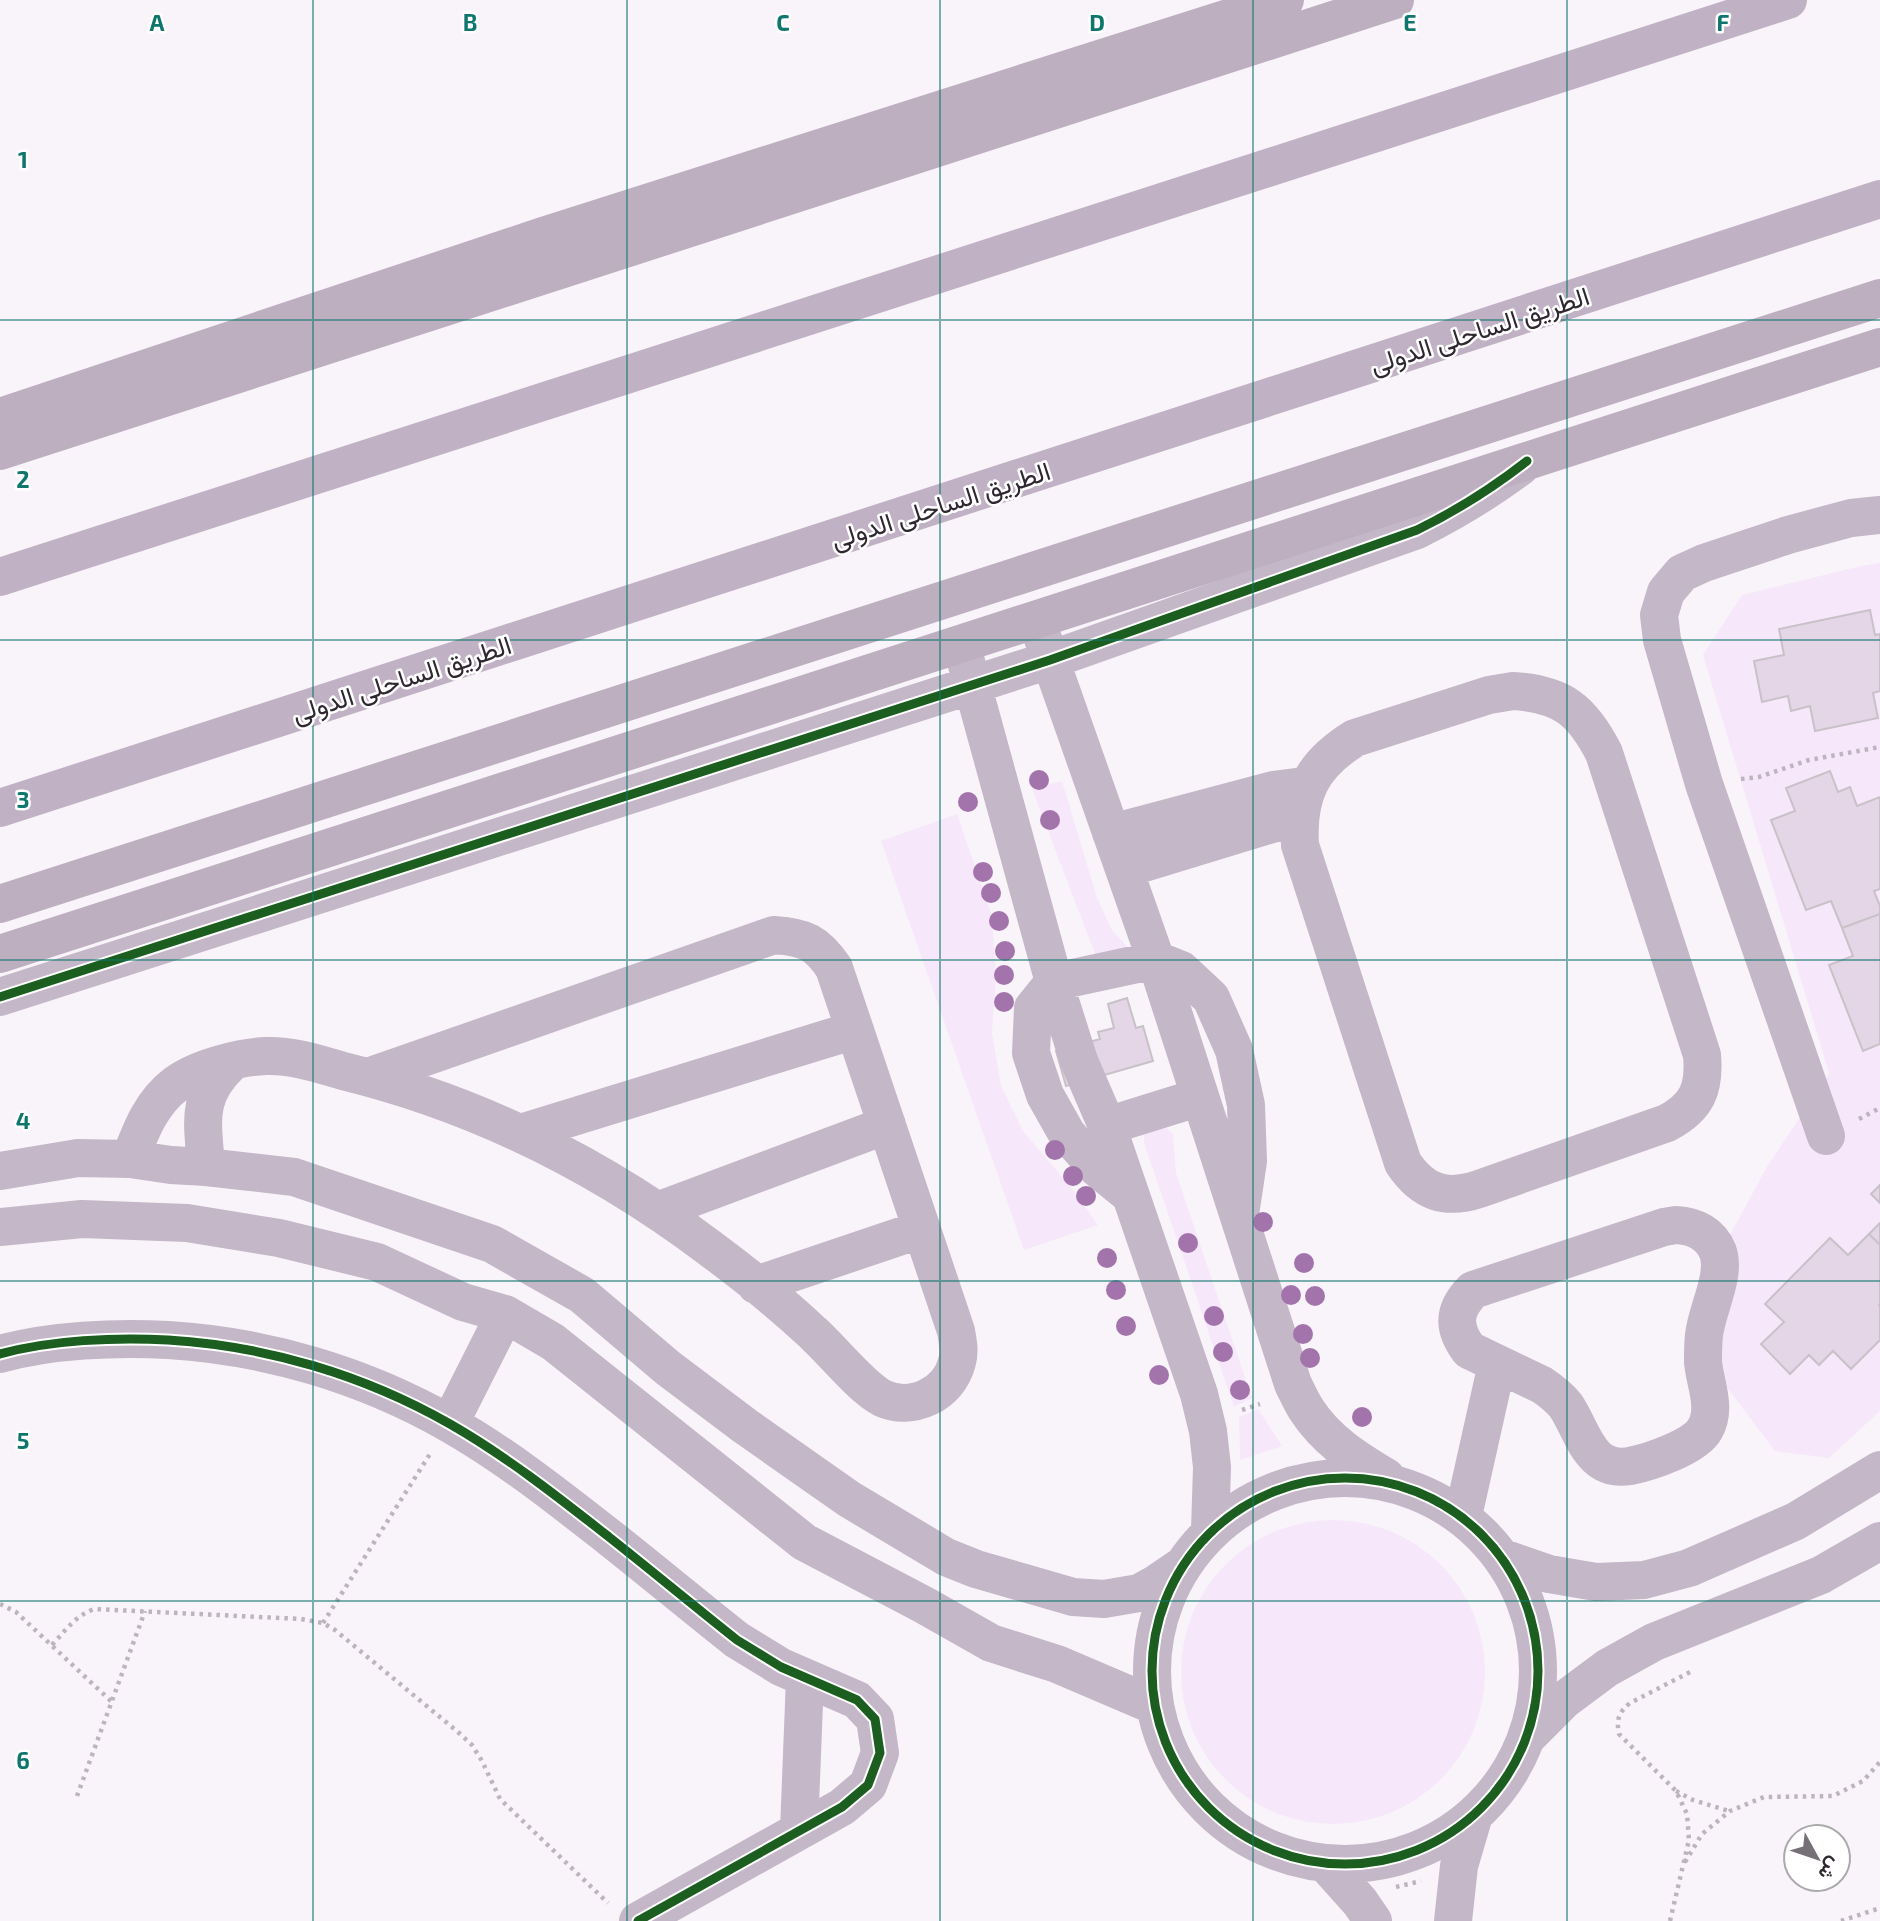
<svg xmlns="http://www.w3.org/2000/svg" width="1880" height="1921" viewBox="0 0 1880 1921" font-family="'Exo 2',Vazirmatn,sans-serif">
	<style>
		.green { fill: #f7e7fa }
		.building { fill: #e4d5e7; stroke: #c8c2c8; stroke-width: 2 }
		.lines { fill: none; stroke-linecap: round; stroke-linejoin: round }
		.path { stroke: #beb4c0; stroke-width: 4.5; stroke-dasharray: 3.5 5; stroke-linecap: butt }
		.minor { stroke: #c4b7c7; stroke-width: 38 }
		.major { stroke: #bdaec0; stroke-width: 38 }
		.highway { stroke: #c1b1c4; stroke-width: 38 }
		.cycleway-casing { stroke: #fff; stroke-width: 13 }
		.cycleway { stroke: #1b5e20; stroke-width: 9 }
		.tree { fill: #a274ab }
		.grid { fill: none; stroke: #0f766e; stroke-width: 2; stroke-opacity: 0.55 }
		.labels { text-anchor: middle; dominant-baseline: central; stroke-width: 5; stroke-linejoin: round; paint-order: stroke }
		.street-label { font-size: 26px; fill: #2e272f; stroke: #fff }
		.grid-label { font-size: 23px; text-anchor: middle; font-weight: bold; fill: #0f766e; stroke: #fff; stroke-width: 5; stroke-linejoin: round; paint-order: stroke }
	</style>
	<rect width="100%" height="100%" fill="#f9f4fa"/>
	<path class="green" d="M1880,563V1411L1829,1458L1775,1451L1704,1357L1715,1262L1767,1167L1829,1073L1703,655L1742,595L1861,566Z
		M1062,781L1097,898L1112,930L1129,949L1097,959L1032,789Z
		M957,814L992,916L996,976L992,1033L1001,1086L1023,1131L1071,1187L1098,1225L1024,1250L881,841Z
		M1166,1128L1173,1134L1176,1173L1252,1398L1234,1407L1144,1143V1135L1150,1131Z
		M1258,1409L1282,1446L1240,1460L1239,1417Z
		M1181 1672a152 152 0 1 1 304 0a152 152 0 1 1-304 0Z"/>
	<path class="building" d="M1870,610L1875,635L1880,634V691L1873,693L1878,718L1815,731L1810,706L1791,711L1788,696L1762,702L1754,661L1784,655L1779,629Z
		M1830,771L1838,792L1850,787L1857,806L1880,797V889L1874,891L1880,906V914L1842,928L1831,901L1806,910L1771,820L1795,811L1786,788Z
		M1880,914V1044L1863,1051L1829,965L1853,956L1842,928Z
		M1127,998L1136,1028L1143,1026L1153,1061L1066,1086L1056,1051L1100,1039L1098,1032L1114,1028L1108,1004Z
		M1880,1185V1203L1871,1194Z
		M1880,1223V1245L1869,1234Z
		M1869,1234L1880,1245V1303L1879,1305L1880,1306V1340L1851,1369L1833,1351L1819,1365L1809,1355L1790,1374L1761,1344L1784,1322L1765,1304L1830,1238L1848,1255Z"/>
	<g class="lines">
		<path class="path" d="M1741,779L1759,777L1809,760L1880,747
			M1859,1119L1880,1108
			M1242,1410L1260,1404
			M0,1604L16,1612L112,1702
			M323,1623L430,1454
			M52,1645C65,1631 75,1616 94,1609L301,1619L323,1623L335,1630L458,1732L472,1745L482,1761L500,1799L608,1903
			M1676,1791L1693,1800L1729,1811
			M77,1796L145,1611
			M1685,1862L1702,1834L1730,1811L1764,1797L1833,1796L1863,1781L1880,1762
			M1396,1887L1421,1881
			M1670,1921L1689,1840L1687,1814L1676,1791L1619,1734C1616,1719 1619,1712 1630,1703L1694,1670
			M1841,1921L1880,1908"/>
		<path class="minor" d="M1042,636L1156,960L1293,1384C1297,1392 1301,1401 1306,1409C1326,1440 1354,1458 1386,1477
			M965,658L1054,982L1079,1061L1107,1126L1199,1394L1208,1431L1212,1467L1210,1531
			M1513,691C1562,694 1582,710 1604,753L1702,1055C1705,1089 1697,1107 1667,1123L1479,1189C1446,1200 1423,1193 1403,1163L1300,845C1297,795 1311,765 1355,738L1489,695Z
			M1111,833L1273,790L1296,787L1307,788
			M1124,869L1275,823L1299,822
			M0,997L1050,660L1417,530C1455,511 1488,491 1521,466
			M1107,1126L1200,1097
			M521,1133L855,1030
			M1826,1136L1704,784L1662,640L1659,615L1666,592L1682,573L1704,563L1788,535L1851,518L1880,515
			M130,1159C141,1130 151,1103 176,1084C197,1068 240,1057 266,1056C292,1055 319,1064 343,1071C478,1104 601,1166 711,1249C746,1275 781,1303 813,1333C832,1350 861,1387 882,1398C912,1412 949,1394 957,1362C960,1351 958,1342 956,1331L834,968C817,942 804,937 774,935L368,1077
			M206,1167C203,1122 195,1097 231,1063
			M0,1171L78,1158L130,1159L171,1165L206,1167L294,1177L492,1244L582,1295L668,1368L745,1426L849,1499L946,1557L976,1569L1073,1597L1104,1599L1139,1593L1157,1583L1182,1566
			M1129,1194L1097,1168L1067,1134L1045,1095L1031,1053L1033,1008L1054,982L1156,960L1181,970L1211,998L1234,1050L1246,1105L1248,1161L1241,1208
			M657,1211L887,1125
			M1676,1225C1695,1226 1711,1234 1718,1252C1726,1276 1707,1309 1704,1335C1703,1343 1703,1353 1703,1362C1705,1384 1717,1408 1705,1429C1695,1447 1650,1462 1630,1466C1589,1473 1583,1431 1566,1406C1559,1397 1551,1391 1542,1385L1469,1350C1452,1327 1453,1310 1473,1290L1664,1227Z
			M0,1227L82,1219L187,1223L279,1238L377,1262L463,1302L505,1314L553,1342L804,1542L924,1605L991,1643L1057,1664L1153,1705
			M756,1285L922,1229
			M0,1354C50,1340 116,1337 168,1340C267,1346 364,1375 450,1424C506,1456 558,1497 609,1537C652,1571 694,1606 737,1640L781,1667L857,1700L875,1719L880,1753L868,1785L842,1807L638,1921
			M450,1423L505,1314
			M1152 1671a193 193 0 1 1 386 0a193 193 0 1 1-386 0Z
			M1463,1516L1497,1364
			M1503,1558L1549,1574L1596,1582L1644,1580L1689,1568L1796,1521L1880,1470
			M1526,1738L1564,1700L1607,1668L1654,1642L1821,1575L1880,1541
			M799,1830L805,1678
			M1326,1864L1360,1902L1373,1921
			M1453,1921L1459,1866L1474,1815"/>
		<path class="major" d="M0,417L543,236L1285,0
			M0,451L1395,0
			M0,904L1880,298
			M0,954L1880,347"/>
		<path class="highway" d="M0,577L1788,0
			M0,808L1880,199"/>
		<g class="cycleway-casing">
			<path id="cycleway" d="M0,997L1050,660L1417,530C1458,510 1491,489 1527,461
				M0,1354C50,1340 116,1337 168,1340C267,1346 364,1375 450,1424C506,1456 558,1497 609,1537C652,1571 694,1606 737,1640L781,1667L857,1700L875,1719L880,1753L868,1785L842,1807L638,1921
				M1152 1671a193 193 0 1 1 386 0a193 193 0 1 1-386 0Z"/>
		</g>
		<use href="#cycleway" class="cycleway"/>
	</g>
	<g class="tree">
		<circle cx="1039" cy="780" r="10"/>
		<circle cx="968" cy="802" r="10"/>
		<circle cx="1050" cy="820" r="10"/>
		<circle cx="983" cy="872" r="10"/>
		<circle cx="991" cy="893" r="10"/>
		<circle cx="999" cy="921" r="10"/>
		<circle cx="1005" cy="951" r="10"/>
		<circle cx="1004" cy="975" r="10"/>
		<circle cx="1004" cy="1002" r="10"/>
		<circle cx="1055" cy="1150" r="10"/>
		<circle cx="1073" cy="1176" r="10"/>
		<circle cx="1086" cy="1196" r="10"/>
		<circle cx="1263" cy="1222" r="10"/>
		<circle cx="1188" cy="1243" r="10"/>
		<circle cx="1107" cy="1258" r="10"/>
		<circle cx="1304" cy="1263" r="10"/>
		<circle cx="1116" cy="1290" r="10"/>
		<circle cx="1291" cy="1295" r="10"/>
		<circle cx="1315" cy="1296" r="10"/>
		<circle cx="1214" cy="1316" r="10"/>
		<circle cx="1126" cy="1326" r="10"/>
		<circle cx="1303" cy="1334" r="10"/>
		<circle cx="1223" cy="1352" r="10"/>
		<circle cx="1310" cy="1358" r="10"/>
		<circle cx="1159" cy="1375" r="10"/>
		<circle cx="1240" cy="1390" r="10"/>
		<circle cx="1362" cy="1417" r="10"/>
	</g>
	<path class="grid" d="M313,0V1921M627,0V1921M940,0V1921M1253,0V1921M1567,0V1921M0,320H1880M0,640H1880M0,960H1880M0,1281H1880M0,1601H1880"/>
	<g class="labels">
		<g class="street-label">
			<text transform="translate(1479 329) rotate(-18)">الطريق الساحلى الدولى</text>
			<text transform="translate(940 504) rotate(-18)">الطريق الساحلى الدولى</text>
			<text transform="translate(401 678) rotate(-18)">الطريق الساحلى الدولى</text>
		</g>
	</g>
	<g class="grid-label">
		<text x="157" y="31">A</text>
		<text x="470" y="31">B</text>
		<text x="783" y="31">C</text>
		<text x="1097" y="31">D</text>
		<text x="1410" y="31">E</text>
		<text x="1723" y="31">F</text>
		<text x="23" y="168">1</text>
		<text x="23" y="488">2</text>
		<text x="23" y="808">3</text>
		<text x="23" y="1129">4</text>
		<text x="23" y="1449">5</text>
		<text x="23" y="1769">6</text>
	</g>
	<g transform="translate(1817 1858) rotate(130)"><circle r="33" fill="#ffffff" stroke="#aba9ac" stroke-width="2"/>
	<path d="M0-5L12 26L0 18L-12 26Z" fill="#756f76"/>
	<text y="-10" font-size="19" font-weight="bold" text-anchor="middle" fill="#2e272f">ش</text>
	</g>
</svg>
